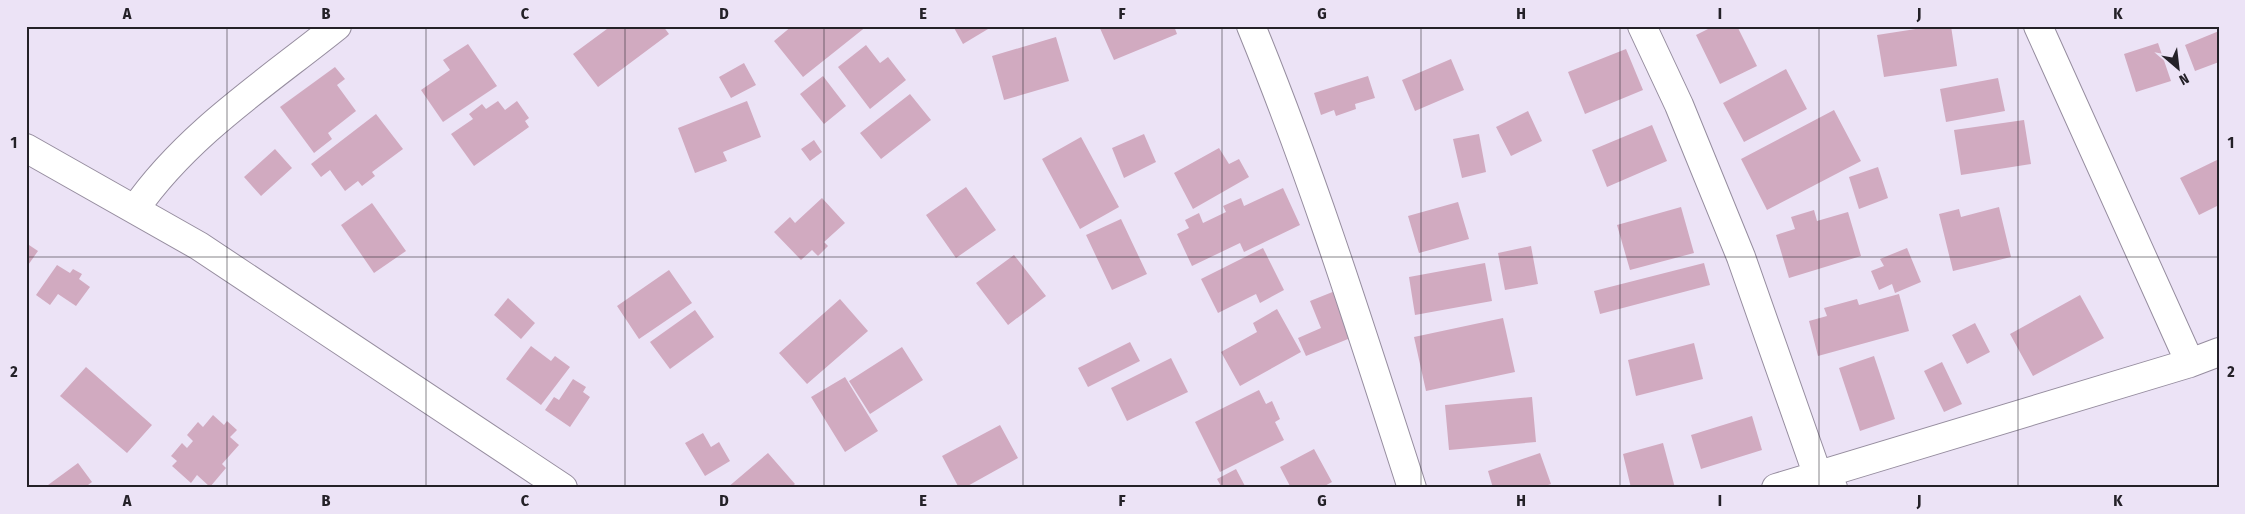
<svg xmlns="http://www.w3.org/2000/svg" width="2245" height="514" viewBox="0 0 2245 514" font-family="'Fira Sans Condensed',sans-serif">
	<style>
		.building { fill: #d1aac0 }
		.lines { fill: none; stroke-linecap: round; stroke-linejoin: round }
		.street-casing { stroke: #968d9f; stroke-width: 30 }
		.secondary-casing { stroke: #968d9f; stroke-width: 30 }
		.street { stroke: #fff; stroke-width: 28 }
		.secondary { stroke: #fff; stroke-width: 28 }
		.grid { fill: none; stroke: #242128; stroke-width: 1; stroke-opacity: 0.55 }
		.neatline { fill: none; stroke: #242128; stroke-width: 2 }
		.grid-label { font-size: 16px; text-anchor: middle; font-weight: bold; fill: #242128 }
	</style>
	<rect width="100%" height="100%" fill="#ece3f6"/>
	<path class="building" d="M611,26H663L669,34L598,87L573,54Z
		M792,26H867L803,77L774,41Z
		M953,26H993L963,44Z
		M1099,26H1174L1177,34L1114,60Z
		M1714,26H1737L1757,66L1720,84L1696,35Z
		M1935,26H1951L1957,66L1884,77L1877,35Z
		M2219,31V62L2195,71L2185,45Z
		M1056,37L1069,81L1004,100L992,56Z
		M2158,43L2171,81L2136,92L2124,54Z
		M468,44L497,86L443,122L421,90L450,70L443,60Z
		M866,45L880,63L888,57L906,80L870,109L838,67Z
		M1626,49L1643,90L1585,114L1568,72Z
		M1451,59L1464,90L1415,111L1402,80Z
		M744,63L756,85L731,98L719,77Z
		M335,67L345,79L337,85L356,111L328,133L332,139L314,153L280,107Z
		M1786,69L1807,109L1744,142L1723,103Z
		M823,76L846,106L824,124L800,94Z
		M1368,76L1375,98L1355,104L1356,109L1336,116L1334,110L1321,115L1314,93Z
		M1998,78L2005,111L1946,122L1940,89Z
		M910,94L931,120L881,159L860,133Z
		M498,101L505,110L517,101L529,118L525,121L529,127L474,166L451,134L473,119L469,114L482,104L486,109Z
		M747,101L761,137L723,152L727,161L695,173L678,128Z
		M1834,110L1861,161L1767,210L1741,159Z
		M1528,111L1542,141L1511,156L1496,127Z
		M376,114L403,149L372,172L375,176L362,186L358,181L345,191L330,170L321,177L311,164Z
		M2024,120L2031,164L1961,175L1954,130Z
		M1652,125L1667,161L1607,187L1592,150Z
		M1144,134L1156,162L1124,178L1112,148Z
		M1479,134L1486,172L1462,178L1453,139Z
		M1081,137L1119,207L1080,229L1042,159Z
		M814,140L822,152L810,161L801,149Z
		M1219,148L1229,164L1239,159L1249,177L1193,209L1174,173Z
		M275,149L292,168L261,196L244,177Z
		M2219,159V205L2199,215L2180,178Z
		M1878,167L1888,198L1859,209L1849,177Z
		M966,187L996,230L956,258L926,215Z
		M1283,188L1300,225L1244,252L1240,243L1192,266L1177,234L1189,228L1185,220L1199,213L1203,223L1226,212L1223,206L1241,198L1244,206Z
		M822,198L845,223L824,242L828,246L818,256L812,250L801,260L774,232L790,217L795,223Z
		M1458,202L1469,239L1419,253L1408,216Z
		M372,203L406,251L374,273L341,225Z
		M1681,207L1694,253L1630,270L1617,225Z
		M1999,207L2011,257L1953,271L1939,214L1959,209L1961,217Z
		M1814,210L1817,221L1848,212L1861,256L1789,278L1776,235L1795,229L1791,217Z
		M1121,219L1147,274L1112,290L1086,235Z
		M26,243L38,251L26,268Z
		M1531,246L1538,284L1505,290L1498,253Z
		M1263,248L1284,290L1260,303L1256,294L1218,313L1201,279Z
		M1907,248L1921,282L1895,293L1892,284L1879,290L1871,271L1884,266L1880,259Z
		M1014,255L1046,296L1008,325L976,283Z
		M1485,263L1492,301L1415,315L1409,277Z
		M1704,263L1710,285L1600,314L1594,291Z
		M57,265L70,273L73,269L82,274L79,279L90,287L76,306L58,294L50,305L36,295Z
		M669,270L692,303L639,339L617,306Z
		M1335,291L1353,337L1306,356L1298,338L1321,328L1310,301Z
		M1899,294L1909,331L1818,356L1809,321L1827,316L1824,308L1857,299L1859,305Z
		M2080,295L2104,338L2033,376L2010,334Z
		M508,298L535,323L521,339L494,315Z
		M840,299L868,331L807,384L779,353Z
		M1277,309L1301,352L1240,386L1221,352L1257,332L1253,323Z
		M695,310L714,337L670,369L650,342Z
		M1503,318L1515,372L1426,391L1414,337Z
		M1975,323L1990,352L1967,364L1952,335Z
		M1130,342L1140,361L1088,387L1078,368Z
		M1694,343L1703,379L1636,396L1628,360Z
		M531,346L551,361L555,356L570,367L541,405L506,379Z
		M902,347L923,380L870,414L849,381Z
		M1874,356L1895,419L1860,431L1839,368Z
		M1171,358L1188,392L1127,421L1111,388Z
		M1942,362L1962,404L1944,412L1924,371Z
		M86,367L152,425L127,453L60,396Z
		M845,377L878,431L845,452L811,397Z
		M573,379L586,387L583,392L590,397L570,427L545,410L554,397L559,400Z
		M1259,390L1266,404L1272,401L1280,419L1275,422L1284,440L1220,472L1195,422Z
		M1532,397L1536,442L1449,450L1445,405Z
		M213,415L224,425L227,421L237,430L230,437L239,445L222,464L226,468L210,487L197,475L191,483L172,466L177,461L171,456L182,443L187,448L193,441L187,435L198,422L203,427Z
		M1752,416L1762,450L1701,469L1691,435Z
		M1000,425L1018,458L964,488H959L942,456Z
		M703,433L711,447L719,442L730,461L705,476L685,443Z
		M1663,443L1675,488H1631L1623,454Z
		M1314,449L1332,482L1321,488H1291L1280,467Z
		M768,453L795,484L790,488H727Z
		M1540,453L1551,484L1539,488H1493L1488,471Z
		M78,463L92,482L84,488H49L48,485Z
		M1236,469L1246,488H1222L1217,479Z"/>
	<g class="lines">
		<g class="street-casing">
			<path id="street" d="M1251,26C1313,177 1362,333 1412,488
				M1642,26L1679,105L1741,257L1818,476L1833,488
				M2038,26L2190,363
				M135,209C187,134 266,83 337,26
				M1776,488L2190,363L2219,352"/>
		</g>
		<g class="secondary-casing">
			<path id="secondary" d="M26,148L199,246L563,488"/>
		</g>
		<use href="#street" class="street"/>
		<use href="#secondary" class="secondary"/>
	</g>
	<path class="grid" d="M227,26V488M426,26V488M625,26V488M824,26V488M1023,26V488M1222,26V488M1421,26V488M1620,26V488M1819,26V488M2018,26V488M26,257H2219"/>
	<rect width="2245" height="514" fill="none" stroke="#ece3f6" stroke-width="55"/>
	<g transform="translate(2178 68) rotate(152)" stroke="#ece3f6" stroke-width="4" paint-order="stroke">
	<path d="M0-4L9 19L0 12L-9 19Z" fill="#242128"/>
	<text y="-8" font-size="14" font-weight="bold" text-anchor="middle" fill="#242128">N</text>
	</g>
	<rect x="28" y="28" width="2190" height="458" class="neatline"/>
	<g class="grid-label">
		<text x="127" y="19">A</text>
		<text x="326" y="19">B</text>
		<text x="525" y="19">C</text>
		<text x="724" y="19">D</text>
		<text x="923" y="19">E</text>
		<text x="1122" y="19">F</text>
		<text x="1322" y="19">G</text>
		<text x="1521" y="19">H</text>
		<text x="1720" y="19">I</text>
		<text x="1919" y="19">J</text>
		<text x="2118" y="19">K</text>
		<text x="14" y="148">1</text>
		<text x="2231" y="148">1</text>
		<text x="14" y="377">2</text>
		<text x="2231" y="377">2</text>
		<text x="127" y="506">A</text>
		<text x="326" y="506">B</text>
		<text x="525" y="506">C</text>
		<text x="724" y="506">D</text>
		<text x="923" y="506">E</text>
		<text x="1122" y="506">F</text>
		<text x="1322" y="506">G</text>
		<text x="1521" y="506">H</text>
		<text x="1720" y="506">I</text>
		<text x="1919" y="506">J</text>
		<text x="2118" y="506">K</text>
	</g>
</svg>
